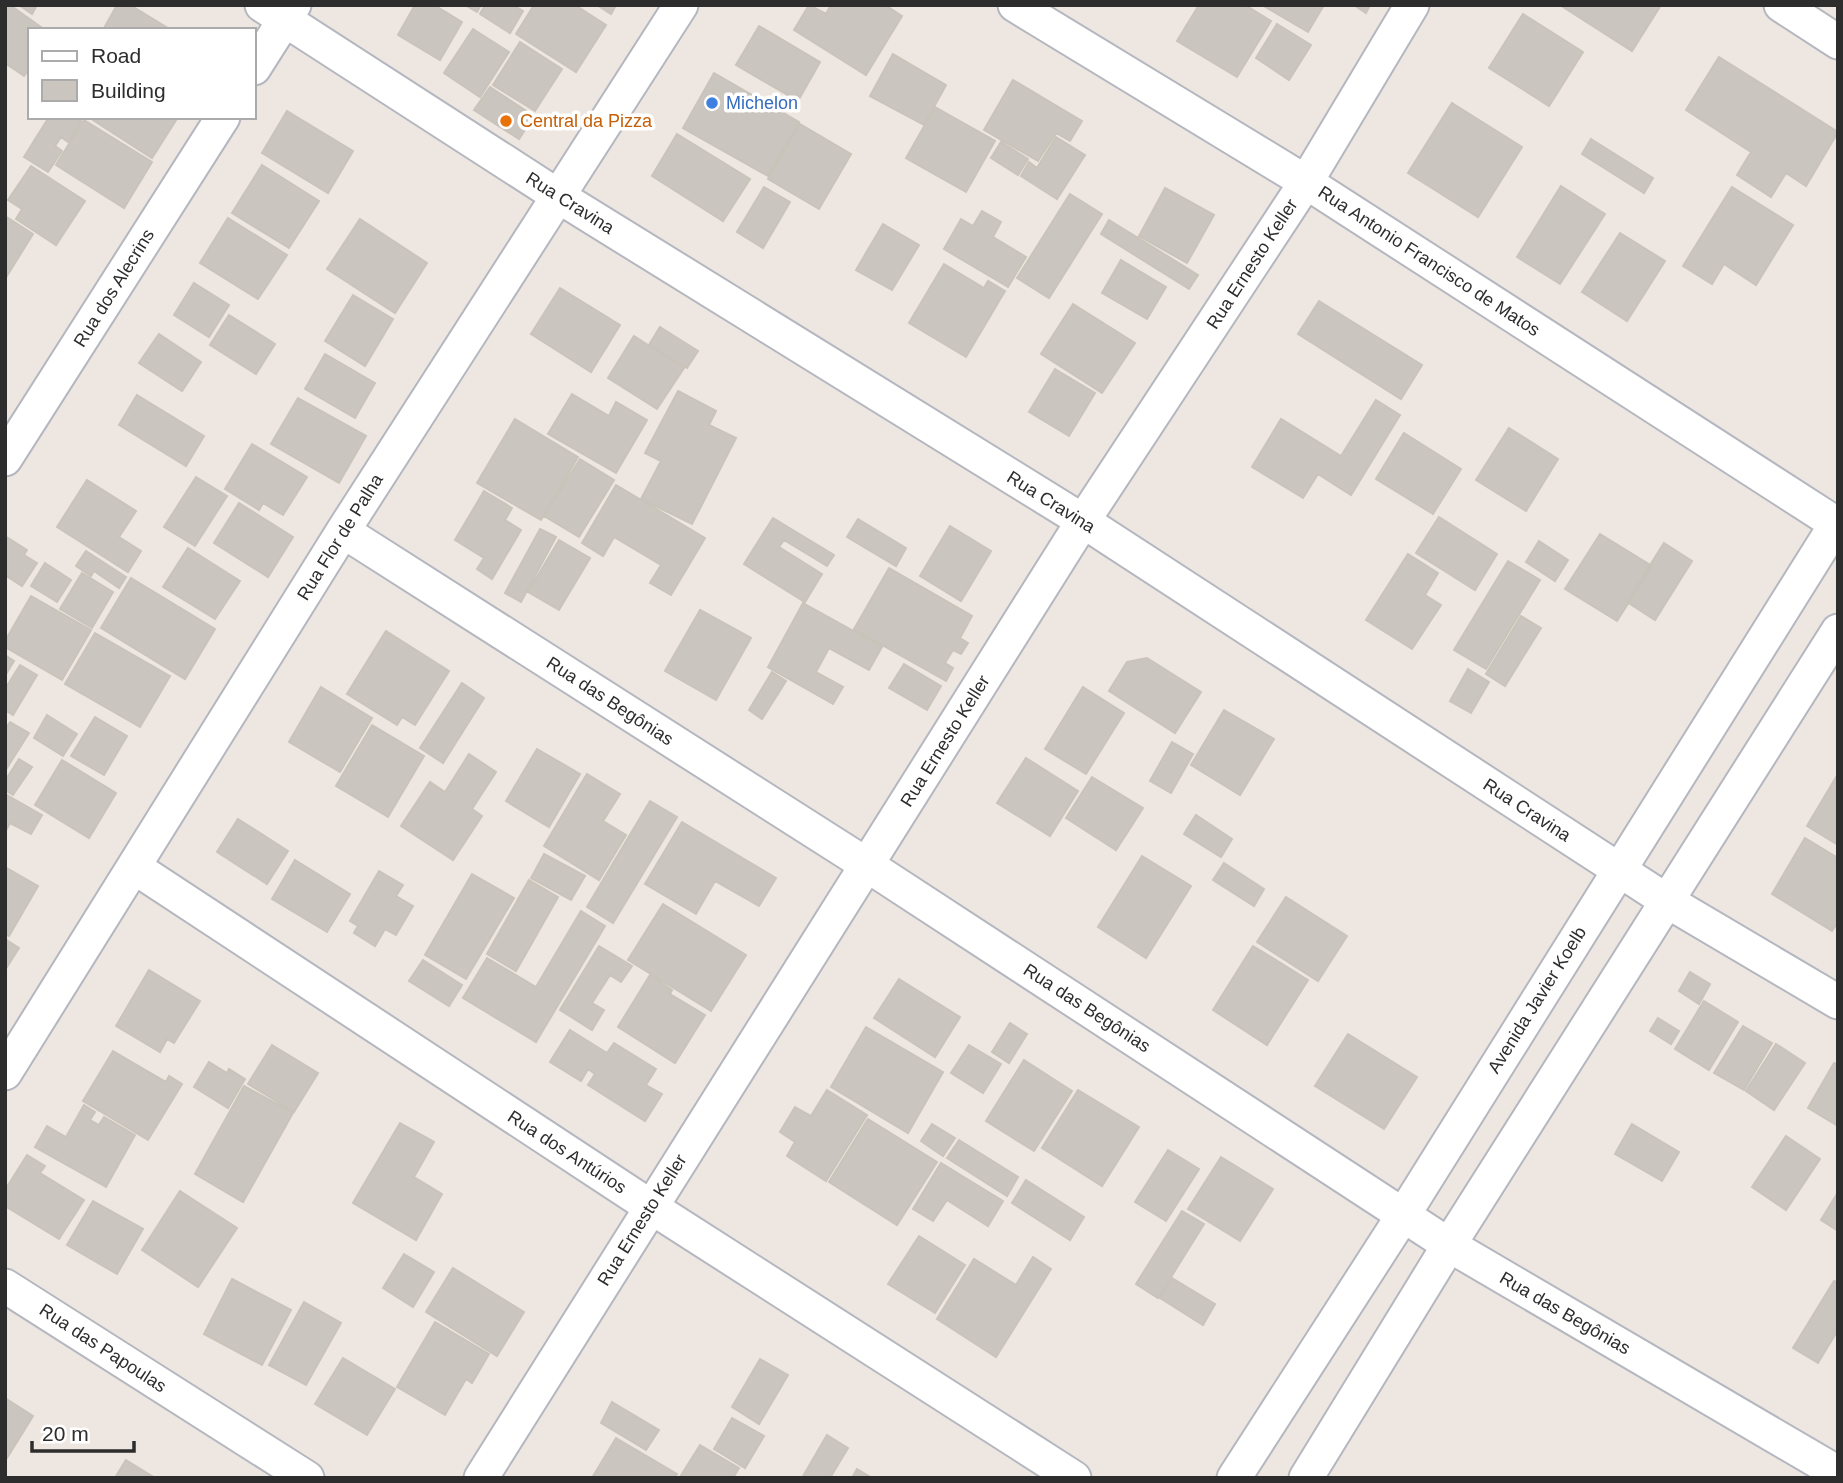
<svg xmlns="http://www.w3.org/2000/svg" width="1843" height="1483" viewBox="0 0 1843 1483" font-family="Arial,sans-serif">
	<style>
		.building { fill: #cac5bf; stroke: #c9c3ba; stroke-width: 2 }
		.lines { fill: none; stroke-linecap: round; stroke-linejoin: round }
		.minor-casing { stroke: #b4b7bf; stroke-width: 37 }
		.minor { stroke: #fff; stroke-width: 33 }
		.shop-dot { fill: #3f7fe0; stroke: #fff; stroke-width: 2.5 }
		.food-dot { fill: #e8710a; stroke: #fff; stroke-width: 2.5 }
		.labels { text-anchor: middle; dominant-baseline: central; stroke-width: 7; stroke-linejoin: round; paint-order: stroke }
		.shop-label { font-size: 18px; fill: #366cbe; stroke: #fff; text-anchor: start }
		.food-label { font-size: 18px; fill: #c56008; stroke: #fff; text-anchor: start }
		.street-label { font-size: 18px; fill: #2d2d2d; stroke: #fff }
	</style>
	<rect width="100%" height="100%" fill="#eee7e1"/>
	<path class="building" d="M5,5H10L45,30H30V68L24,76L5,63Z
		M19,5H37L32,14Z
		M117,5H130L171,30H103Z
		M415,5H434L462,22L440,60L398,35Z
		M465,5H481L477,12Z
		M485,5H513L523,11L510,33L480,14Z
		M534,5H575L606,25L576,72L516,34Z
		M597,5H616L611,14Z
		M809,5L826,14L831,5H885L902,16L866,75L794,30Z
		M1199,5H1245L1271,21L1237,77L1177,41Z
		M1262,5H1324L1308,32Z
		M1354,5H1370L1366,13Z
		M1560,5H1661L1632,51Z
		M1523,14L1583,52L1549,106L1489,68Z
		M1277,24L1311,45L1289,80L1256,58Z
		M759,26L820,62L798,101L736,65Z
		M473,29L509,52L480,97L444,73Z
		M520,42L562,69L535,111L493,85Z
		M893,54L946,85L924,125L870,96Z
		M1719,57L1838,132L1806,186L1786,173L1771,197L1737,175L1751,152L1686,110Z
		M714,73L799,122L768,176L683,128Z
		M1013,80L1082,121L1070,141L1056,133L1038,161L984,130Z
		M490,87L534,116L519,139L474,110Z
		M1452,103L1522,147L1478,217L1408,173Z
		M935,107L995,141L966,192L906,158Z
		M287,111L353,151L328,193L262,153Z
		M49,117H76L81,121L68,142L61,137L55,146L62,151L48,172L24,157Z
		M94,117H178L152,158L93,120Z
		M84,120L152,162L124,208L56,165Z
		M800,124L851,154L819,209L768,179Z
		M677,134L750,179L723,221L652,176Z
		M1056,137L1085,155L1057,199L1021,176L1029,162L1037,168Z
		M1591,139L1653,178L1644,193L1582,154Z
		M1001,142L1028,159L1018,175L991,158Z
		M262,165L319,201L289,248L232,213Z
		M31,166L85,201L56,245L16,219L22,209L8,200Z
		M1561,186L1605,214L1560,284L1517,257Z
		M764,187L790,202L763,248L737,232Z
		M1732,187L1793,225L1756,285L1724,264L1712,284L1683,266Z
		M1165,188L1214,215L1187,263L1139,236Z
		M1070,194L1102,214L1049,298L1017,278Z
		M982,211L1001,222L993,237L1026,257L1008,287L944,249L961,219L973,226Z
		M5,216L33,234L5,279Z
		M228,218L287,255L258,299L200,263Z
		M360,219L427,263L395,313L327,269Z
		M1109,220L1198,275L1189,289L1101,234Z
		M883,224L919,245L892,290L856,270Z
		M1620,233L1665,261L1627,321L1582,292Z
		M1121,260L1166,287L1147,319L1102,293Z
		M944,264L984,288L988,281L1005,291L966,357L909,323Z
		M194,283L229,305L209,337L174,315Z
		M560,288L620,325L591,372L531,334Z
		M353,295L393,319L365,366L325,341Z
		M1319,301L1422,365L1401,399L1298,334Z
		M1073,304L1135,343L1102,393L1041,354Z
		M229,315L275,344L256,374L210,345Z
		M660,327L698,351L687,368L649,345Z
		M159,334L201,362L182,391L139,363Z
		M634,336L684,368L657,409L608,378Z
		M325,354L375,383L355,418L305,389Z
		M1055,369L1095,393L1069,436L1029,412Z
		M678,391L716,411L709,425L736,438L692,524L641,499L661,461L645,453Z
		M572,394L609,416L616,402L647,420L616,473L548,434Z
		M137,395L204,436L186,466L119,425Z
		M298,398L366,436L339,483L271,444Z
		M1376,400L1400,415L1351,495L1318,474L1303,498L1252,467L1281,419L1341,456Z
		M515,419L578,457L541,520L477,483Z
		M1509,428L1558,459L1526,511L1476,480Z
		M1404,433L1461,469L1433,514L1376,479Z
		M252,444L307,477L283,515L263,503L259,510L225,489Z
		M580,459L614,480L579,537L544,516Z
		M196,477L227,496L195,546L164,527Z
		M87,480L136,511L119,537L141,551L128,572L57,527Z
		M616,485L705,538L671,595L650,583L661,565L614,537L603,556L582,543Z
		M484,491L512,508L505,520L521,530L492,579L477,569L484,558L455,540Z
		M239,503L293,537L268,577L214,543Z
		M1439,517L1497,554L1475,590L1416,553Z
		M773,518L834,555L827,566L784,540L779,547L822,574L805,602L744,564Z
		M858,519L906,548L896,566L847,537Z
		M950,526L991,551L961,601L920,576Z
		M540,529L556,537L521,602L505,593Z
		M1600,534L1652,566L1617,621L1565,589Z
		M5,536L27,550L24,555L37,563L22,586L5,575Z
		M559,540L590,558L559,610L528,592Z
		M1539,541L1568,560L1555,581L1526,562Z
		M1664,543L1692,561L1655,620L1627,602Z
		M188,548L240,581L215,619L163,587Z
		M86,551L126,577L119,588L94,571L91,576L76,566Z
		M1408,554L1438,573L1425,595L1441,605L1412,649L1366,620Z
		M1508,561L1540,580L1486,669L1454,650Z
		M45,563L71,580L57,602L31,586Z
		M889,568L972,616L960,638L968,643L961,654L953,650L945,663L953,668L946,681L854,629Z
		M82,573L113,592L92,628L60,609Z
		M131,578L215,629L185,679L101,628Z
		M31,596L91,630L62,680L5,647V641Z
		M803,603L882,647L869,670L829,648L816,672L843,687L833,704L768,667Z
		M700,610L751,638L716,700L665,671Z
		M1521,616L1541,628L1505,686L1486,674Z
		M386,631L449,671L415,725L402,717L397,725L347,694Z
		M95,633L170,676L140,727L65,684Z
		M5,655L14,661L5,676Z
		M1147,658L1201,692L1175,733L1109,691L1127,662Z
		M904,664L941,686L927,710L889,688Z
		M20,665L37,675L13,715L5,710V689Z
		M1468,669L1489,682L1471,713L1450,701Z
		M772,672L786,681L762,719L749,710Z
		M462,683L484,698L443,763L420,748Z
		M321,687L372,718L340,772L289,742Z
		M1083,687L1124,713L1086,774L1045,749Z
		M1224,710L1274,739L1240,795L1191,765Z
		M47,715L77,734L63,756L34,738Z
		M95,717L127,736L104,775L71,756Z
		M10,722L29,733L5,771V730Z
		M372,725L424,756L388,817L336,786Z
		M1172,742L1193,754L1171,793L1150,781Z
		M537,749L580,774L549,827L506,801Z
		M469,754L496,772L472,809L482,816L453,860L401,826L430,782L445,792Z
		M1026,758L1078,791L1050,836L997,803Z
		M19,759L32,767L13,795L5,790V781Z
		M62,760L116,793L89,838L35,805Z
		M587,774L620,794L603,821L626,835L599,880L544,846Z
		M1838,774V845L1807,826Z
		M1092,777L1143,808L1116,850L1066,818Z
		M5,794L42,815L31,834L10,823L5,832Z
		M650,801L677,817L613,923L587,907Z
		M1196,815L1232,839L1221,857L1184,834Z
		M238,819L288,851L267,884L217,852Z
		M682,822L776,878L759,906L715,881L696,914L645,884Z
		M1805,838L1838,858V922L1832,931L1772,894Z
		M544,854L585,876L571,900L531,878Z
		M1142,856L1191,886L1146,958L1098,927Z
		M295,860L350,894L327,932L272,899Z
		M1224,863L1264,889L1254,906L1213,880Z
		M5,867L38,886L9,936L5,934Z
		M379,871L403,885L396,896L413,906L396,935L385,929L375,946L354,933L358,926L350,921Z
		M472,874L514,898L466,979L425,955Z
		M529,880L558,897L516,971L487,954Z
		M1286,897L1347,936L1318,981L1257,942Z
		M663,904L746,955L711,1011L628,960Z
		M581,911L605,926L536,1042L463,998L487,958L536,987Z
		M5,939L19,948L5,970Z
		M599,946L632,966L621,982L610,975L592,1003L604,1010L592,1030L560,1010Z
		M1253,946L1308,980L1267,1045L1213,1010Z
		M423,960L462,985L449,1006L409,981Z
		M149,970L200,1001L174,1043L167,1039L160,1052L116,1026Z
		M1690,972L1710,984L1699,1004L1679,991Z
		M650,975L672,990L670,994L705,1015L675,1063L618,1027Z
		M899,979L960,1017L935,1057L874,1018Z
		M1704,1001L1738,1022L1709,1070L1675,1049Z
		M1658,1018L1679,1031L1671,1044L1650,1031Z
		M1010,1023L1027,1034L1009,1063L992,1052Z
		M1743,1026L1772,1043L1744,1090L1714,1073Z
		M866,1027L943,1072L908,1133L831,1087Z
		M570,1030L607,1053L614,1043L656,1069L646,1085L662,1094L645,1121L588,1085L595,1074L588,1069L581,1081L550,1062Z
		M1348,1034L1417,1077L1384,1129L1315,1086Z
		M1776,1044L1805,1063L1774,1110L1746,1091Z
		M272,1045L318,1073L294,1112L248,1084Z
		M969,1045L1001,1064L983,1093L951,1073Z
		M113,1051L166,1082L169,1076L182,1084L148,1140L83,1101Z
		M1024,1060L1072,1091L1034,1151L986,1121Z
		M209,1062L227,1073L229,1069L245,1079L228,1108L194,1087Z
		M1834,1063L1838,1065V1126L1808,1108Z
		M244,1086L293,1113L243,1202L195,1174Z
		M827,1090L867,1115L826,1181L787,1156L795,1142L780,1132L795,1107L811,1116Z
		M1078,1090L1139,1127L1102,1186L1042,1148Z
		M84,1105L95,1112L90,1120L99,1125L104,1117L135,1135L106,1187L35,1147L47,1126L66,1137Z
		M868,1119L937,1162L897,1225L829,1182Z
		M400,1123L434,1142L414,1177L442,1194L416,1240L353,1203Z
		M932,1124L955,1138L943,1156L921,1141Z
		M1632,1124L1679,1152L1662,1181L1615,1154Z
		M1786,1136L1820,1159L1786,1210L1752,1187Z
		M959,1140L1018,1177L1007,1196L947,1158Z
		M1168,1150L1199,1169L1166,1221L1135,1202Z
		M27,1155L45,1166L40,1173L84,1200L59,1239L5,1206V1190Z
		M1221,1157L1273,1189L1240,1241L1188,1209Z
		M941,1163L1003,1201L988,1226L947,1200L933,1221L913,1209Z
		M1026,1180L1084,1217L1070,1240L1012,1203Z
		M180,1191L237,1228L198,1287L142,1250Z
		M1838,1192V1231L1821,1220Z
		M93,1201L143,1229L117,1274L67,1245Z
		M1182,1211L1204,1224L1158,1298L1136,1284Z
		M919,1236L965,1265L935,1313L888,1284Z
		M404,1254L434,1272L413,1307L383,1288Z
		M1033,1257L1051,1269L996,1357L937,1319L974,1259L1016,1285Z
		M453,1268L524,1312L497,1356L426,1312Z
		M1172,1278L1215,1304L1203,1325L1160,1298Z
		M232,1279L291,1310L262,1365L204,1334Z
		M1834,1281L1838,1283V1330L1818,1363L1793,1348Z
		M304,1302L341,1323L306,1385L269,1365Z
		M435,1322L489,1354L472,1383L466,1379L445,1415L397,1387Z
		M343,1358L395,1389L367,1435L315,1404Z
		M760,1359L788,1375L759,1424L732,1407Z
		M5,1398L33,1416L7,1458L5,1457Z
		M612,1402L659,1430L646,1450L601,1423Z
		M732,1418L764,1436L745,1468L714,1449Z
		M827,1435L848,1448L830,1478H802Z
		M616,1438L677,1474L674,1478H592Z
		M700,1445L739,1468L733,1478L680,1477Z
		M126,1460L155,1478H115Z
		M857,1469L872,1478H852Z"/>
	<g class="lines">
		<g class="minor-casing">
			<path id="minor" d="M262,5L558,196L1083,521L1667,901L1838,1002
				M1015,5L1306,182L1838,525
				M1781,5L1838,42
				M254,68L294,5
				M5,459L223,117
				M343,531L867,865L1449,1245L1838,1473
				M134,867L651,1207L1074,1478
				M5,1073L343,531L681,5
				M5,1286L307,1478
				M481,1478L1083,521L1306,182L1412,5
				M1234,1478L1404,1214L1838,521
				M1306,1478L1449,1245L1838,631"/>
		</g>
		<use href="#minor" class="minor"/>
	</g>
	<circle class="shop-dot" cx="712" cy="103" r="7"/>
	<circle class="food-dot" cx="506" cy="121" r="7"/>
	<g class="labels">
		<g class="shop-label">
			<text x="726" y="103">Michelon</text>
		</g>
		<g class="food-label">
			<text x="520" y="121">Central da Pizza</text>
		</g>
		<g class="street-label">
			<text transform="translate(570 203) rotate(32)">Rua Cravina</text>
			<text transform="translate(1429 261) rotate(33)">Rua Antonio Francisco de Matos</text>
			<text transform="translate(1252 264) rotate(-57)">Rua Ernesto Keller</text>
			<text transform="translate(114 288) rotate(-58)">Rua dos Alecrins</text>
			<text transform="translate(1051 502) rotate(32)">Rua Cravina</text>
			<text transform="translate(340 537) rotate(-58)">Rua Flor de Palha</text>
			<text transform="translate(610 701) rotate(33)">Rua das Begônias</text>
			<text transform="translate(945 741) rotate(-58)">Rua Ernesto Keller</text>
			<text transform="translate(1527 810) rotate(33)">Rua Cravina</text>
			<text transform="translate(1537 1000) rotate(-58)">Avenida Javier Koelb</text>
			<text transform="translate(1087 1008) rotate(33)">Rua das Begônias</text>
			<text transform="translate(567 1152) rotate(33)">Rua dos Antúrios</text>
			<text transform="translate(642 1220) rotate(-58)">Rua Ernesto Keller</text>
			<text transform="translate(1565 1313) rotate(30)">Rua das Begônias</text>
			<text transform="translate(103 1348) rotate(33)">Rua das Papoulas</text>
		</g>
	</g>
	<rect width="1843" height="1483" fill="none" stroke="#2d2d2d" stroke-width="14"/>
	<rect x="28" y="28" width="228" height="91" fill="#ffffff" stroke="#ababab" stroke-width="2"/>
	<rect x="42" y="51" width="35" height="10" fill="#ffffff" stroke="#ababab" stroke-width="2"/>
	<text x="91" y="63" font-size="21" fill="#2d2d2d">Road</text>
	<rect x="42" y="80" width="35" height="21" fill="#cac5bf" stroke="#ababab" stroke-width="2"/>
	<text x="91" y="98" font-size="21" fill="#2d2d2d">Building</text>
	<path d="M32 1441v10h102v-10" fill="none" stroke="#2d2d2d" stroke-width="3.5"/>
	<text x="42" y="1441" font-size="21" fill="#2d2d2d" stroke="#ffffff" stroke-width="5" paint-order="stroke">20 m</text>
</svg>
